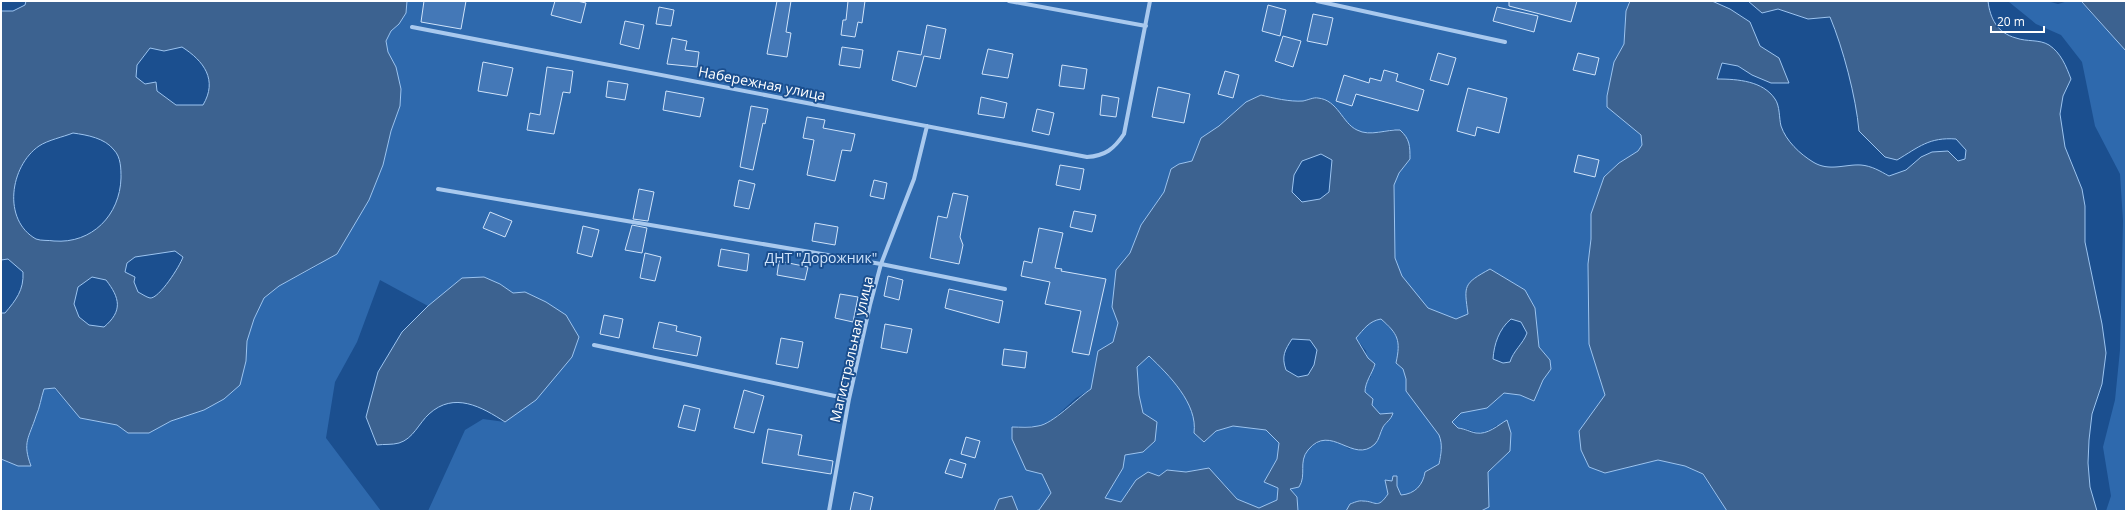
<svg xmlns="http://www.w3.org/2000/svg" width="2127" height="512" viewBox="0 0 2127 512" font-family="'Open Sans',sans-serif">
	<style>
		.green { fill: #2e69ad }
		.water { fill: #3c6290; stroke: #9cc4f0; fill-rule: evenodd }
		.building { fill: #4478b7; stroke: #cfe3fa }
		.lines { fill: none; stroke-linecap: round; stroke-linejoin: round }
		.street { stroke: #a9c9ee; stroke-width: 4 }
		.labels { text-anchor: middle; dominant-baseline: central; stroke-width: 4; stroke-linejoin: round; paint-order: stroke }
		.street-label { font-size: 14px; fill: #fff; stroke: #1b4f8f }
		.park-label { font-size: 14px; fill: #cfe3fa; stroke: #1b4f8f }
	</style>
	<rect width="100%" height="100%" fill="#1b4f8f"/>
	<path class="green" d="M407,1H1640H1629L1626,11L1624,44L1614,62L1607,96L1608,107L1641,135L1642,145L1638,151L1619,163L1604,177L1591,214V239L1588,265L1589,344L1605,395L1579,431L1581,450L1589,467L1605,473L1658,460L1685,466L1702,474L1727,511H1481L1489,507L1488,472L1498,463L1497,425C1478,440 1478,429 1458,428L1452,422L1461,413L1487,408L1504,393L1520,395L1534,401L1543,380L1551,369L1550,360L1539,347L1535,308L1525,290L1490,269L1468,314L1456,319L1428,309L1402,276L1395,258L1394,185L1399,173L1410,159L1394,129C1384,131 1368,135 1358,131C1342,125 1339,101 1319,98C1314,97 1308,100 1303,101C1290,102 1273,98 1261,95L1246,102L1219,126L1201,138L1192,161L1179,164L1171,169L1164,192L1141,225L1130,253L1116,270L1112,307L1118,323L1113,342L1091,389L1076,398L1051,421L1038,426L1012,427V439L1026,470L1042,474L1051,494L1039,510L1018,511L1012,496L999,499L994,511H428L465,430L483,419L505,422L525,292L513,293L500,284L462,278L428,306L380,280L357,342L335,382L326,438L381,511H1V459L18,466L26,452L29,431L36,417L44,389L54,388L80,418L117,425L128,433H148L171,421L204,410L246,361L247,341L254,319L264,298L279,286L319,265L369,200L383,165L391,131L400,106L396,67L388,52L386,41L391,31L399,24L406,13Z
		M2011,1H2047L2058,4L2068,1H2080L2126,51V511H2106L2111,496L2103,447L2115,400L2120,350L2123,221L2120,174L2095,126L2082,62L2061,35L2036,24L2009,2Z
		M1381,319C1398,335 1401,340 1396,363L1403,369L1406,379V391L1439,435L1442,441L1439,464L1425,472C1422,486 1415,494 1401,495L1397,486V476L1393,481H1385L1388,494C1377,510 1377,501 1363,501C1359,500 1354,503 1350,504L1346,511H1298L1297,497L1290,489L1299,487C1305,478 1301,473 1302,463C1303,450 1320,438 1332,440C1338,440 1344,445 1349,449L1382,430L1384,425L1380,414L1372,405L1373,399L1365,392V383L1371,377L1366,351L1356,338C1364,329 1369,321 1381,319Z
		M1149,356C1169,375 1198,404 1194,433L1204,441L1216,431L1233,426L1266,430L1279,443L1277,459L1268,474L1278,488L1277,500L1259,509L1237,499L1224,484L1200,469L1186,472L1167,470L1159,476L1136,480L1121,502L1105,498L1123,468L1125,455L1143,452L1157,422L1143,413L1139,395L1137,367Z"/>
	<path class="water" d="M26,1H407L406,13L399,24L391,31L386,41L388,52L396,67L401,89L400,106L391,131L383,165L369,200L337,254L279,286L264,298L254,319L247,341L246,361L240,385L224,399L204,410L171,421L149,433H128L117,425L80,418L55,388L44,389C41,398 40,407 36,416C29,438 22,442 31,466H18L1,459V313H5C16,300 24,290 23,272L8,259L1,260V11H13L25,5ZM182,47C204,61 218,80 203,105H176L157,91L156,82L145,84L136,77L137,65L150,48L164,51ZM73,133C87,135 105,138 114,150C121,157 121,169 121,178C120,215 92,244 54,241C49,240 41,241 36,239C2,220 10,166 39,146C48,140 63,137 73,133ZM175,251L183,257C180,266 159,299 150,298C146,297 142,294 138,292L134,282L135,277L125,272L127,263L135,257ZM92,277L106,280C120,298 123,311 104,327L89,325L79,317L74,304L78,287Z
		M1630,1H1712L1730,9L1750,22L1760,46L1779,58L1789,83H1771L1752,75L1738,66L1722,63L1717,79C1738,79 1763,81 1775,99C1780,106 1779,118 1781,126C1786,141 1800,154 1813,162C1829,172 1845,164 1861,165C1872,166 1880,171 1889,176L1906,170L1921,157L1932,152L1948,151L1958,161L1965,159L1966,150L1956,139C1929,137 1919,147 1897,160L1885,157L1859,131C1856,97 1843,48 1830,17L1808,19L1778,9L1762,13L1748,1H1988C1990,18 1997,33 2016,38C2027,42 2039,39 2049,45C2061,53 2066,66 2071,79L2063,96L2060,114L2065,147L2082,189L2085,206V242L2102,324L2106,353L2102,384L2092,414L2089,440L2088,463L2090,487L2097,511H1727L1703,474L1685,466L1658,460L1605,473L1589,467L1581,450L1579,431L1605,395L1589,344L1588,264L1591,239V214L1604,177L1619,163L1638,151L1642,145L1641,135L1607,107V96L1614,62L1624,44L1626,11Z
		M2081,1H2126V51Z
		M1261,95C1273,98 1290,102 1303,101C1308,100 1314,97 1318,98C1338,100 1342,123 1357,130C1370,137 1387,129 1400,130C1410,139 1410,146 1410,159L1399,173L1394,185L1395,258L1402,276L1428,308L1456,319L1468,314C1464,285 1463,284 1490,269L1525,290L1535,308L1539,347L1550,360L1551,369L1543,380L1534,401L1520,395L1504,393L1487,408L1461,413L1452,422L1458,428C1466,429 1470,432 1476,433C1488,435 1498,425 1507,420L1511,433L1510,451L1488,472L1489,507L1481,511H1346L1350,504C1353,503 1359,500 1363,501C1376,501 1377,510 1388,494L1385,480L1392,481L1393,476H1397V486L1401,495C1415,494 1423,485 1425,472L1439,464C1441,454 1443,445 1439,435L1406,391V379L1403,369L1396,363C1401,340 1398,334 1381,319C1369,321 1364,329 1356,338L1368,358L1375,364C1372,374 1365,382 1365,392L1373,399L1372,405L1380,414L1393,413C1391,420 1386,422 1383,427C1380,433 1379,440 1375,444C1353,465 1331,422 1308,450C1298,462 1307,475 1299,487L1290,489L1297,497L1298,511H1034L1039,510L1051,493L1042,474L1026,470L1012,439V427C1020,427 1030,428 1038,426C1053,424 1076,399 1091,389L1098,351L1113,342L1118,323L1112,307L1116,270L1130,253L1141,225L1164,192L1171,169L1179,164L1192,161L1201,138L1219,126L1246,102ZM1321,154L1332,160L1329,192L1320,199L1302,202L1292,192L1294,175L1302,161ZM1511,319L1521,322L1527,333C1523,344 1513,351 1510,362L1503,363L1493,359C1494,344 1499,329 1511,319ZM1292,339L1310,340L1317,350L1314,365L1308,375L1298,377L1286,370C1281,356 1285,350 1292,339ZM1149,356C1169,375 1198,404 1194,433L1204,442L1216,431L1233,426L1266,430L1279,443L1277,459L1264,482L1278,488L1277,500L1259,508L1237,499L1209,468L1186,472L1167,470L1159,476L1148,472L1136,480L1121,502L1105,498L1123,468L1125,455L1143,452L1155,441L1157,422L1143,413L1139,395L1137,367Z
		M484,277L500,284L513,293L525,292L546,302L566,315L579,337L572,357L536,400L505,422C482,407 454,391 429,414C419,423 413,439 399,443C392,445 384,444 377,445L366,417L378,372L402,332L428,306L462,278Z
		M1012,496L1018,511H994L999,499Z"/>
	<path class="building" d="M424,1H466L461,29L421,22Z
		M555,1H577L586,3L581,23L551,15Z
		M777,1H791L786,32L791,33L787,57L767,54Z
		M848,1H865L862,23L858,22L855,37L841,35L843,20H846Z
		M1509,1H1577L1571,22L1509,6Z
		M1268,5L1286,10L1280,36L1262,31Z
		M659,7L674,10L671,26L656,24Z
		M1497,7L1538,16L1534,32L1493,21Z
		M1313,14L1333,18L1327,45L1307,41Z
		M625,21L644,25L639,49L620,44Z
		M927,25L946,29L940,59L924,56L916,87L892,80L898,51L921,55Z
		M1283,36L1301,41L1293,67L1275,61Z
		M672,38L687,41L685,50L699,52L697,67L667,64Z
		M842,47L863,50L860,68L839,65Z
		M988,49L1013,54L1008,78L982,74Z
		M1438,53L1456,58L1448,85L1430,80Z
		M1578,53L1599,58L1595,75L1573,70Z
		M483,62L513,68L507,96L478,91Z
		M1062,65L1087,69L1084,89L1059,86Z
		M547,67L573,71L570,93L563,92L554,134L527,130L530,113L540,115Z
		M1384,70L1398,74L1396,81L1424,90L1418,111L1356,94L1352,106L1336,101L1344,75L1369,83L1370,78L1381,81Z
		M1225,71L1239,75L1233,98L1218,94Z
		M608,81L628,84L625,100L606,97Z
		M1158,87L1190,94L1184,123L1152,117Z
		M1468,88L1507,98L1499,133L1477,127L1475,136L1457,131Z
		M666,91L704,98L700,117L663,110Z
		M1102,95L1119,98L1116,117L1100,115Z
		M981,97L1007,103L1004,118L978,114Z
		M751,106L768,109L765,124L763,123L753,170L740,167Z
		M1037,109L1054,113L1049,135L1032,131Z
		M807,117L825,120L823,128L855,134L851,151L842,150L835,181L807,175L814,140L803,138Z
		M1578,155L1599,160L1595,177L1574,172Z
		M1060,165L1084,169L1080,190L1056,185Z
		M739,180L755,184L749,209L734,206Z
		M874,180L887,183L884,199L870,196Z
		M639,189L654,192L648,221L633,219Z
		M953,193L968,196L960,237L963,245L959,264L930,258L938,216L947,218Z
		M1074,211L1096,215L1092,232L1070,227Z
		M490,212L512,221L505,237L483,228Z
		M815,223L838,227L835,245L812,241Z
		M632,225L647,228L642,253L625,250Z
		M583,226L599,230L592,257L577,253Z
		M1039,228L1063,233L1055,268L1062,269L1061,271L1106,279L1089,355L1072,352L1081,311L1045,304L1050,282L1021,276L1024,261L1032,263Z
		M721,249L749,254L747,271L718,266Z
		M645,253L661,257L655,281L640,278Z
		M779,261L808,267L805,280L777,275Z
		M888,276L903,280L899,300L884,296Z
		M949,289L1003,301L999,323L945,308Z
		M840,294L858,297L853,322L835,318Z
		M604,315L623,319L619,338L600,334Z
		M659,322L677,326L676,331L701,337L697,356L653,348Z
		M885,324L912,329L907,353L881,348Z
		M781,338L803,342L798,368L776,364Z
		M1004,349L1027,352L1025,368L1002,365Z
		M744,390L764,396L754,433L734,428Z
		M684,405L700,409L695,431L678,427Z
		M768,429L802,435L798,455L833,461L831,474L762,463Z
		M966,437L980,441L975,458L961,454Z
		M950,459L966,464L962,478L945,473Z
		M854,492L873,497L870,511H850Z"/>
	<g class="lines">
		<path class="street" d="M1009,1L1146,26
			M1317,1L1505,42
			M412,27L1087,157C1105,156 1114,149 1124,134L1150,1
			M438,189L881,264L1005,289
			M594,345L849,399
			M829,511L849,399L870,305L881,264L914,179L927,126"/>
	</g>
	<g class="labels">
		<g class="street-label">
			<text transform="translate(762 83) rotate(11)">Набережная улица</text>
			<text transform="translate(851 349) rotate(-77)">Магистральная улица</text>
		</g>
		<g class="park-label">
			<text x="821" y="257">ДНТ "Дорожник"</text>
		</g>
	</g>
	<rect width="2127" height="512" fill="none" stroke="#ffffff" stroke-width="4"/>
	<path d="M1991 26v6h53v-6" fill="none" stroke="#ffffff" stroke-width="2"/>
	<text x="1997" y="26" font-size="12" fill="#ffffff" stroke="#1b4f8f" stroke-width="3" paint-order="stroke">20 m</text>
</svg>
